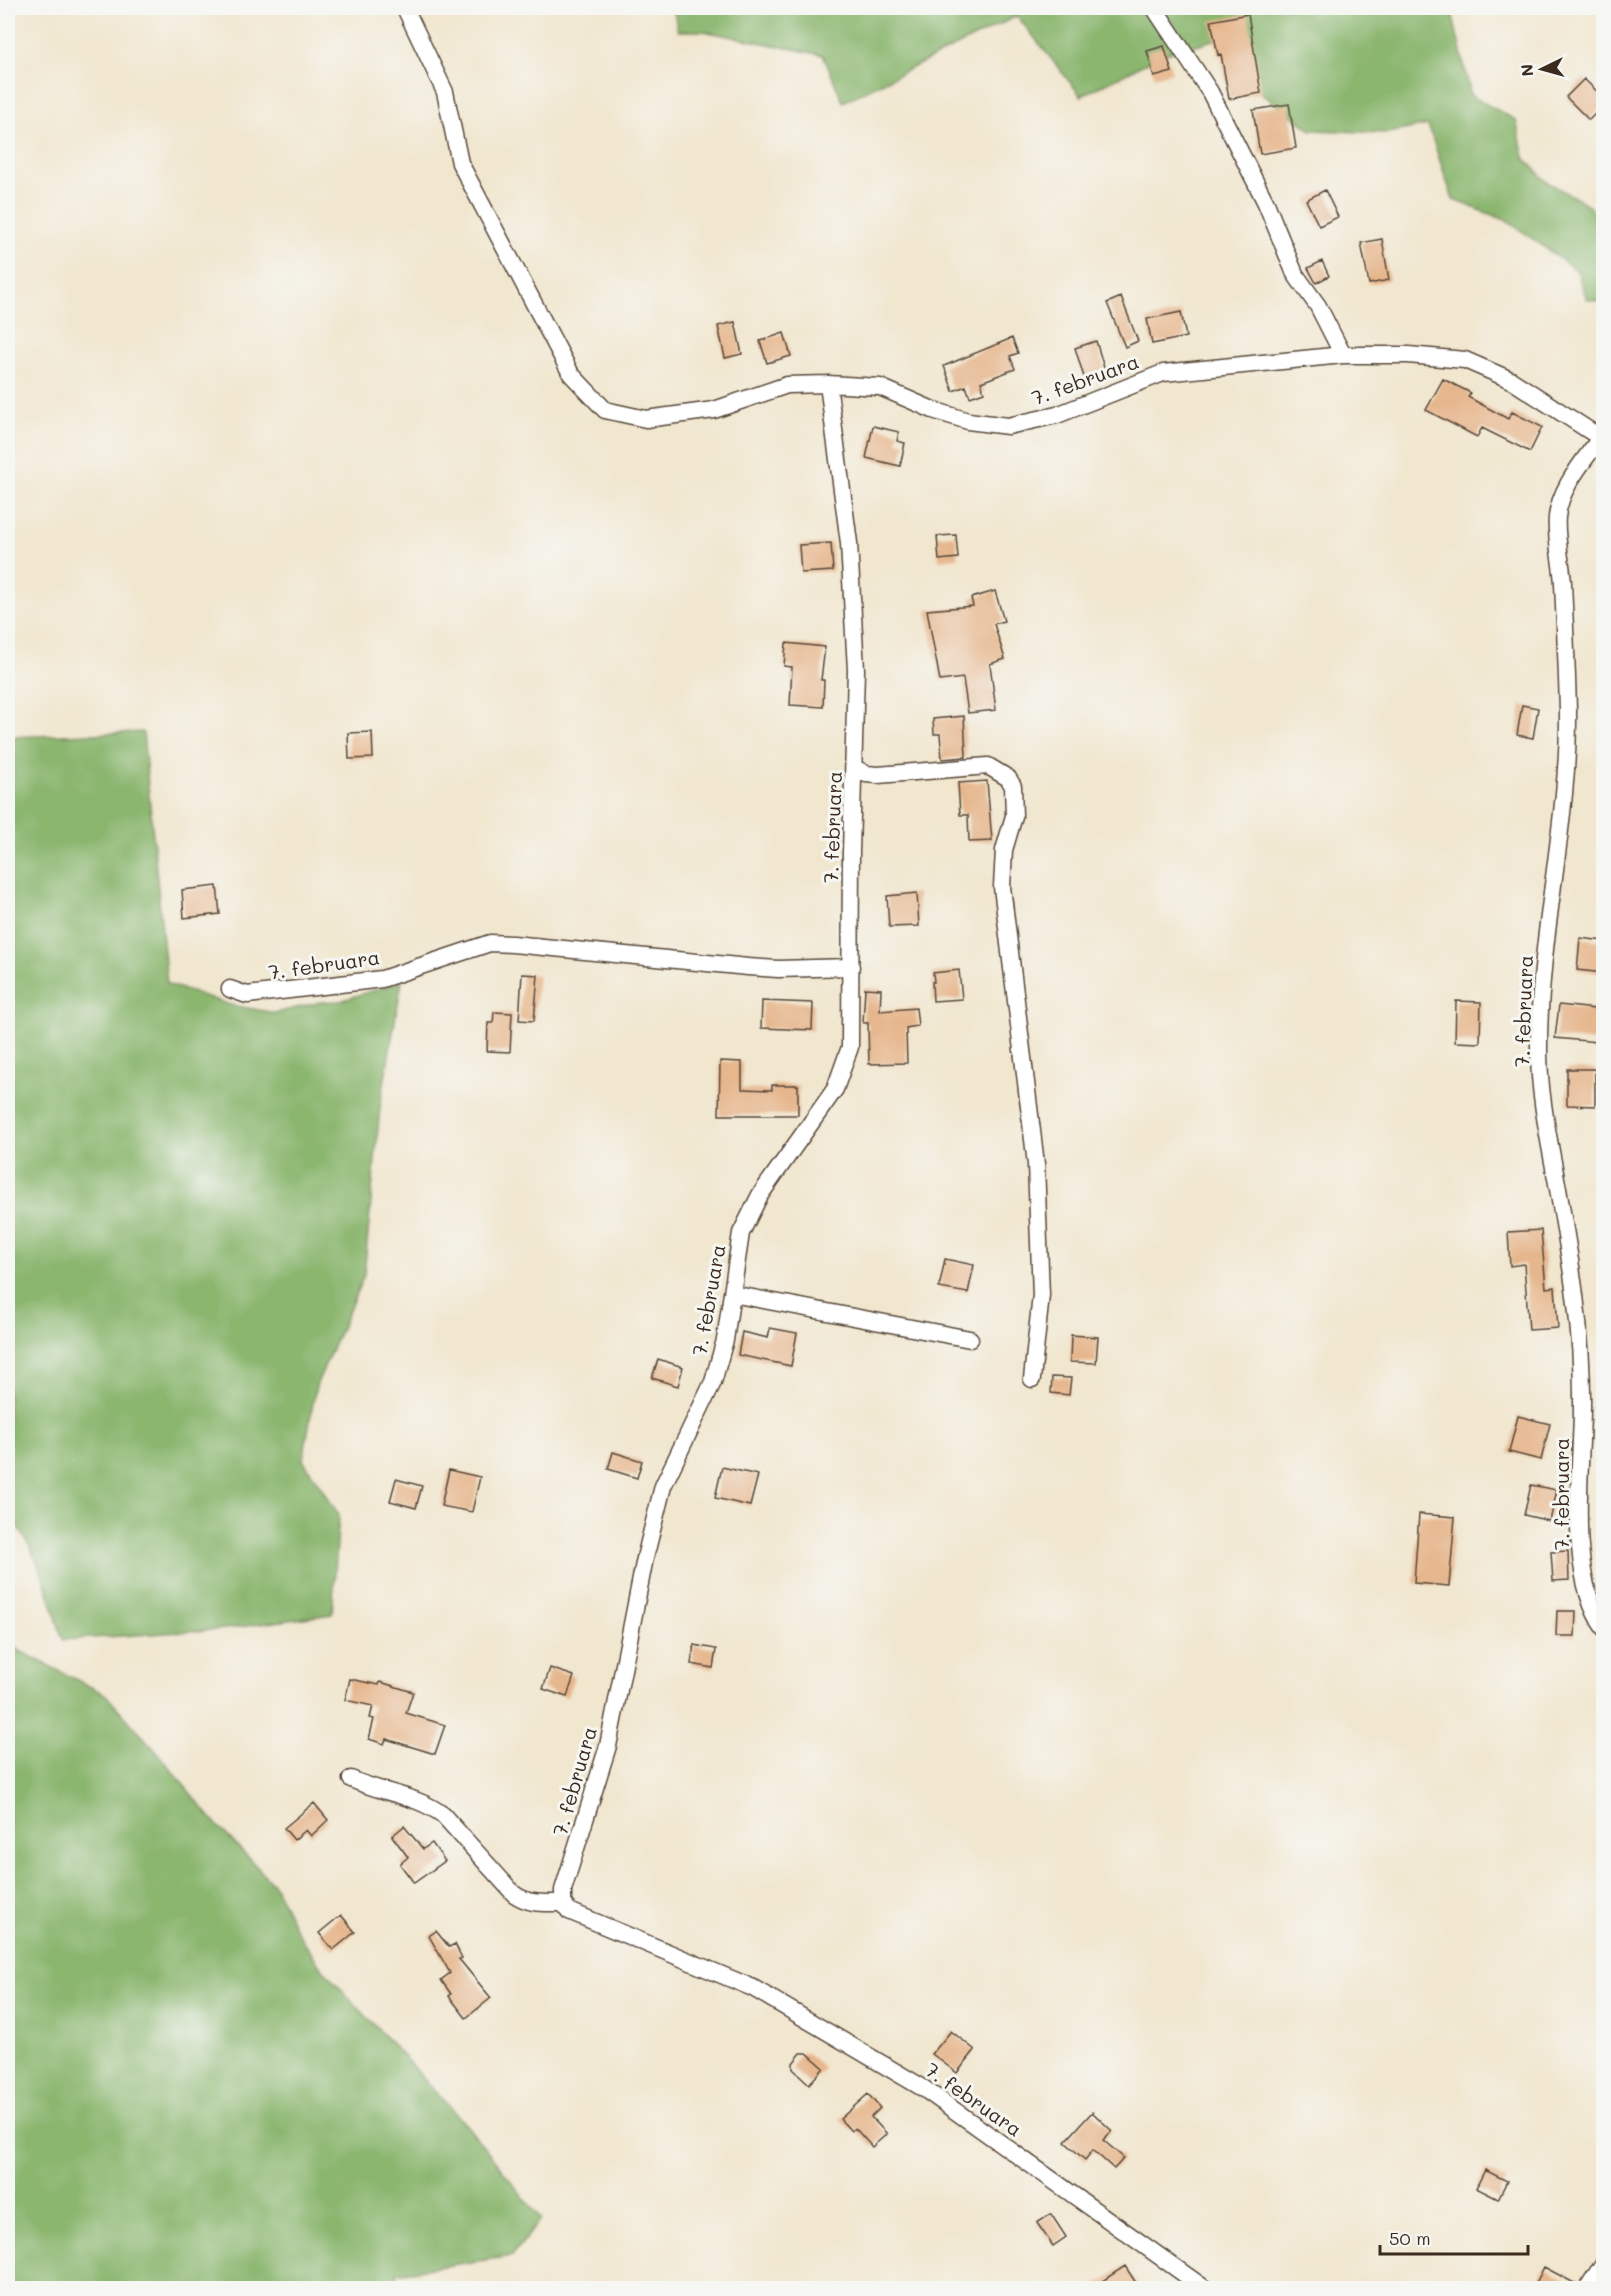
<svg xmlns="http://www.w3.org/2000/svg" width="1611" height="2296" viewBox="0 0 1611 2296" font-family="Mali,sans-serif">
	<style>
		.forest { fill: #8ab66e; stroke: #627046; stroke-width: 1.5 }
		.building { fill: #e6b68c }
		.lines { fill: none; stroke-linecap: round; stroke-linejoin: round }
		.street-casing { stroke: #564638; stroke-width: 19 }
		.secondary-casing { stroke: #564638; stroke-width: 25 }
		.street { stroke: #fff; stroke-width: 16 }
		.secondary { stroke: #fff; stroke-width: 22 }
		.labels { text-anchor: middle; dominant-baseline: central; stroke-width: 6; stroke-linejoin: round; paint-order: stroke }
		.street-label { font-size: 20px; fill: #3b2a1e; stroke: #f6f6f2 }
	</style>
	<rect width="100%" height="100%" fill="#f6f6f2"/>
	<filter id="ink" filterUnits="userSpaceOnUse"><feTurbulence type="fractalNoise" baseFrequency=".0167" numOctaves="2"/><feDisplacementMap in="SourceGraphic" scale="12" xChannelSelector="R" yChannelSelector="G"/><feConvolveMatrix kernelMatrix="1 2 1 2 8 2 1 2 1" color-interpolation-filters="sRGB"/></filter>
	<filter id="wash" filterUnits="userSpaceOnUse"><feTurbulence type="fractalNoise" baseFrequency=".008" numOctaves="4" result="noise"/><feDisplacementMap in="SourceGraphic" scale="24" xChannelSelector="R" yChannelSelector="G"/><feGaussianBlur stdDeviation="1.35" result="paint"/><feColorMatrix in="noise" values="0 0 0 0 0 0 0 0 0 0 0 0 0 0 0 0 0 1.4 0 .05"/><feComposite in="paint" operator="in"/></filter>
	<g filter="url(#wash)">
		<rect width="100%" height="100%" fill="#f1e6ce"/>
		<path class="forest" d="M673,8H1451L1471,96L1516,120L1524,157L1547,182L1589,205L1603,228V302L1587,299L1577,271L1508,221L1453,200L1428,125L1388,133L1311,130L1237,75L1218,39L1166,53L1081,96L1017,16L843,102L823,55L703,31H678Z
			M143,732L167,984L231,1005L275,1013L321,1002L340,1001L402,981L380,1107L364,1275L316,1386L303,1460L339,1515L332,1614L224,1629L63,1640C49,1598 39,1548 8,1515V737Z
			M8,1645L105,1694L155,1750L215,1823L274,1885L298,1933L321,1967L467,2126L541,2219L512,2256L397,2273V2288H8Z"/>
		<g id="blocks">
			<path class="building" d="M1248,14L1261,93L1229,99L1221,54L1218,55L1211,21Z
				M1164,46L1172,72L1154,77L1147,51Z
				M1584,79L1604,98V105L1589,120L1566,97Z
				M1289,104L1296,148L1260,154L1253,110Z
				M1325,190L1338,217L1319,226L1306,200Z
				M1382,239L1389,280L1369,284L1361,243Z
				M1322,261L1329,276L1316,283L1308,268Z
				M1121,297L1138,341L1125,347L1107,303Z
				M1181,312L1186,337L1152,344L1147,319Z
				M735,322L742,354L725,358L718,326Z
				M784,333L791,356L767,363L760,341Z
				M1012,338L1018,353L1010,356L1015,369L981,382L984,392L970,397L966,386L953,391L944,366Z
				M1096,341L1105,371L1084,377L1075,348Z
				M1443,379L1471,393L1468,397L1508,419L1512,412L1542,427L1530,452L1482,428L1477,437L1426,410Z
				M873,426L899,432L897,441L905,443L900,466L866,458Z
				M956,535L958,558L939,560L937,536Z
				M831,543L833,571L801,573L799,545Z
				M995,591L1004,621L994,624L1005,659L990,664L996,710L968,713L963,678L940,681L927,610L973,606L971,598Z
				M786,643L825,647L821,680H824L823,707L790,705L792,667L784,666Z
				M1522,705L1538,708L1533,738L1517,735Z
				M964,716L966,757L942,759L940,734H934L933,719Z
				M372,732L373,758L349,759L348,733Z
				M987,781L992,841L969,842L968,815H960L958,783Z
				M217,886L220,914L184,918L182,890Z
				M917,893L919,926L889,927L887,896Z
				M1580,938L1604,941V973L1577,970Z
				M959,970L962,999L933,1001L932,982H934L933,973Z
				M522,974L538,975L534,1021L519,1020Z
				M865,988L881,989L880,1011L916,1008L918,1026L906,1028L907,1063L869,1064L868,1023H863Z
				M762,1001L813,1003L812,1030L761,1028Z
				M1456,1001L1481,1002L1480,1043L1455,1042Z
				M1559,1005L1604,1010V1030L1599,1029L1597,1042L1555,1038Z
				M494,1012L512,1013L510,1052L487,1051L488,1023H493Z
				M720,1061L742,1062V1089L772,1090V1085H798V1115H719Z
				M1567,1069H1595V1106L1567,1105Z
				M1541,1230L1546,1288L1555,1287L1558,1328L1529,1330L1524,1264L1510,1266L1508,1232Z
				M945,1259L974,1265L968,1293L939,1288Z
				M770,1328L797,1333L791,1366L738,1355L742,1332L768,1338Z
				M1071,1335L1098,1337L1096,1363L1070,1362Z
				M658,1359L683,1367L678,1386L652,1378Z
				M1052,1377L1071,1378L1069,1395L1051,1393Z
				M1518,1416L1550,1424L1541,1460L1509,1452Z
				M613,1452L642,1461L637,1478L608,1469Z
				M722,1467L758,1475L750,1506L715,1498Z
				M449,1470L480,1477L472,1512L441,1506Z
				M396,1479L422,1486L416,1508L390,1501Z
				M1531,1485L1557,1490L1550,1521L1524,1515Z
				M1419,1514L1455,1517L1449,1586L1414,1583Z
				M1568,1551L1569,1580L1553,1581L1551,1552Z
				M1557,1611H1576L1575,1636H1556Z
				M694,1645L716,1649L713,1668L691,1664Z
				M550,1668L574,1676L567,1697L543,1689Z
				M350,1679L379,1685L380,1682L413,1692L406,1713L445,1725L435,1754L386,1739L384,1744L369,1739L374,1719L370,1718L373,1706L345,1700Z
				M314,1803L328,1820L311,1836L306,1830L294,1840L284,1828Z
				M404,1826L423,1849L432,1843L445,1861L414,1883L400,1864L408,1857L392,1836Z
				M341,1915L355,1932L333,1950L319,1933Z
				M436,1931L449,1947L455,1944L462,1958L459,1959L491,1998L466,2018L449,1996L451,1994L441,1980L450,1973L429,1936Z
				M951,2031L975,2050L957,2073L932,2054Z
				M801,2053H807L824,2068L809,2084L793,2069V2063Z
				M868,2094L880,2108L871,2117L887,2134L872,2147L855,2128L851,2131L840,2119Z
				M1092,2112L1112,2131L1103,2140L1124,2158L1114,2169L1093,2150L1085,2160L1065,2142Z
				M1485,2170L1507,2181L1498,2199L1476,2188Z
				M1051,2214L1066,2237L1053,2246L1037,2223Z
				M1125,2266L1140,2289H1090Z
				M1544,2267L1578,2285V2289H1533Z"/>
		</g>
	</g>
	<g filter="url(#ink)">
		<use href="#blocks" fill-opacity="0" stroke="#564638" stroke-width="1.5"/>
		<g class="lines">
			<g class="street-casing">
				<path id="street" d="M405,8L445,92L460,163L571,374L605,410L646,419L714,410L787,385L828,384
					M1155,9L1210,92L1266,203L1295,274L1318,306L1343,355
					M1600,438C1584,461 1560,487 1557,517C1555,537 1562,563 1563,584C1565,626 1567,669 1568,711C1569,825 1538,937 1539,1051C1539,1097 1550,1144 1558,1189C1571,1262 1583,1333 1582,1407C1582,1470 1566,1574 1604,1628
					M855,768L866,774L878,775L988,766L1008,778L1013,786L1014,816L1004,850L1002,887L1036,1164L1041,1295L1032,1379
					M230,989L247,995L382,979L490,943L513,944L748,967L778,969L851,967
					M732,1294L970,1339
					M351,1779C381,1793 417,1795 443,1815L514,1894C530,1905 544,1903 563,1903
					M1204,2288L923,2088L753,1988L569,1911L563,1903V1890L608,1746L645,1558L663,1486L713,1382L725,1340L741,1233L760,1195L835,1089L850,1047L851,852L856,670L849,543L828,384L880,387L933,410L968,421L1008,426L1057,415L1163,373L1343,355H1408L1465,360L1511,380L1604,440"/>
			</g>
			<g class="secondary-casing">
				<path id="secondary" d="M1591,2288L1604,2268"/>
			</g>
			<use href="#street" class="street"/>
			<use href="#secondary" class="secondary"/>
		</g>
	</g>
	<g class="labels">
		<g class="street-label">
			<text transform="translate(1085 379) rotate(-20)">7. februara</text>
			<text transform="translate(832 827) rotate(-88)">7. februara</text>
			<text transform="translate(324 964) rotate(-8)">7. februara</text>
			<text transform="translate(1523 1011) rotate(-88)">7. februara</text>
			<text transform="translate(708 1300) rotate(-80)">7. februara</text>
			<text transform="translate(1561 1494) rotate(-90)">7. februara</text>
			<text transform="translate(574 1781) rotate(-74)">7. februara</text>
			<text transform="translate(974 2099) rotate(35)">7. februara</text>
		</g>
	</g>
	<rect width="1611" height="2296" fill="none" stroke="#f6f6f2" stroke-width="30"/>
	<g transform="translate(1542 69) rotate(265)" stroke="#f6f6f2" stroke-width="4.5" paint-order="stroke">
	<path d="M0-4.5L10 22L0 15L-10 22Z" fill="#3b2a1e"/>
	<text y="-9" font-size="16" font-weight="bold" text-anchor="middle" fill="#3b2a1e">N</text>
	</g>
	<path d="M1380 2245v9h148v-9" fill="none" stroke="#3b2a1e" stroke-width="3"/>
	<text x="1389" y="2245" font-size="18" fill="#3b2a1e" stroke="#f6f6f2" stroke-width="4.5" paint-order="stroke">50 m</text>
</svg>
